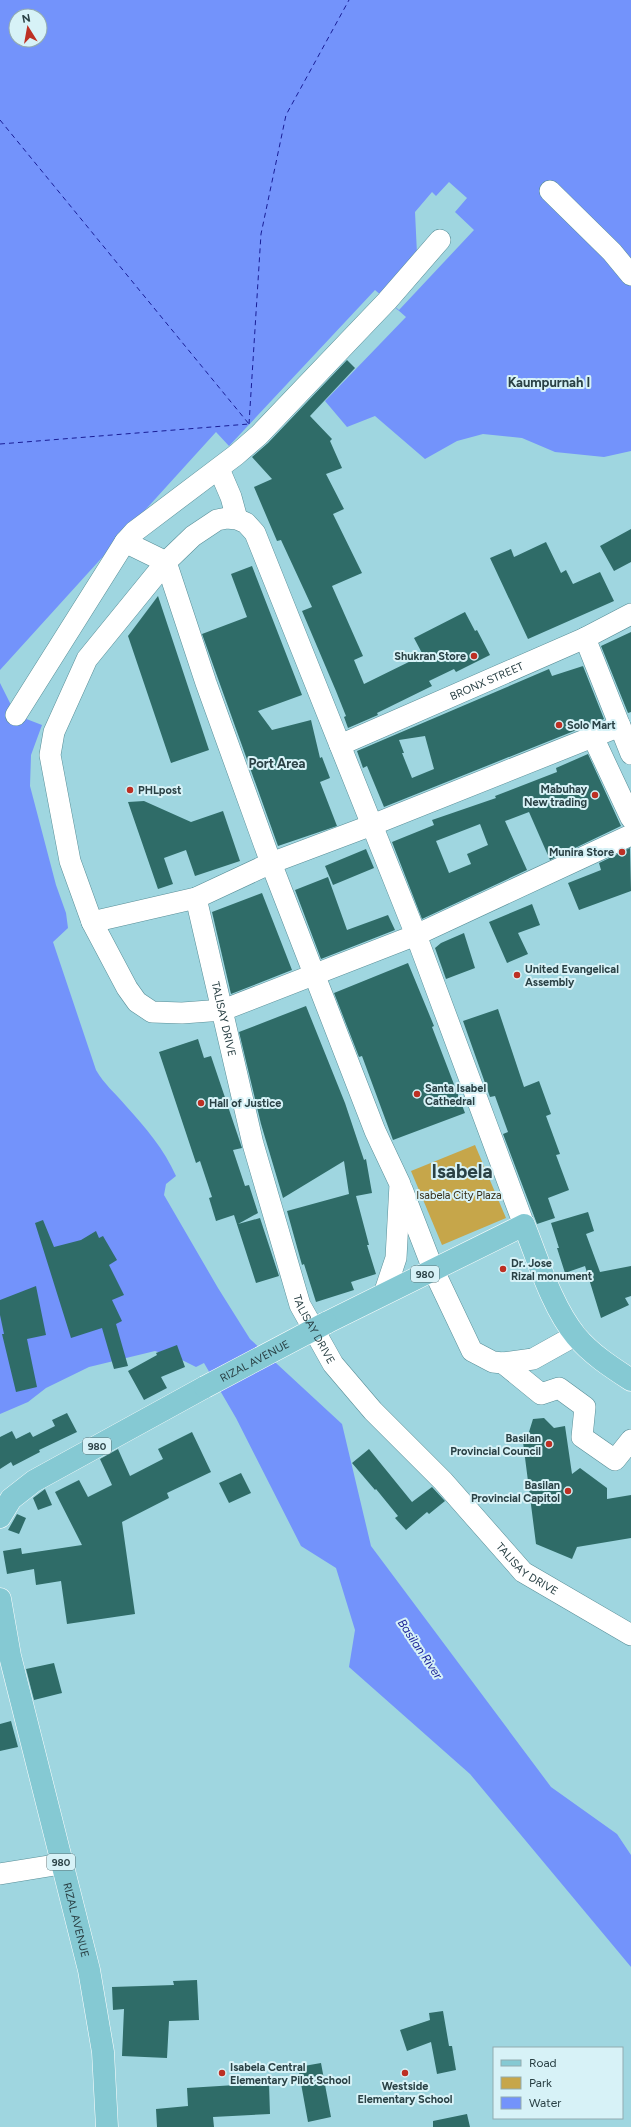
<svg xmlns="http://www.w3.org/2000/svg" width="631" height="2127" viewBox="0 0 631 2127" font-family="Figtree,sans-serif">
	<style>
		.green { fill: #c6a64a }
		.water { fill: #7393fb; fill-rule: evenodd }
		.pier { fill: #9fd6e0 }
		.lines { fill: none; stroke-linecap: round; stroke-linejoin: round }
		.ferry { stroke: #191e96; stroke-width: 1; stroke-dasharray: 5 4; stroke-linecap: butt }
		.building { fill: #2f6c68; fill-rule: evenodd }
		.minor-casing { stroke: #588e97; stroke-width: 22 }
		.major-casing { stroke: #fff; stroke-width: 23 }
		.minor { stroke: #fff; stroke-width: 21 }
		.major { stroke: #85c9d3; stroke-width: 22 }
		.major-bridge-casing { stroke: #fff; stroke-width: 23; stroke-linecap: butt }
		.major-bridge { stroke: #85c9d3; stroke-width: 22 }
		.poi-dot { fill: #bd3024; stroke: #d7f2f7; stroke-width: 1.5 }
		.labels { text-anchor: middle; dominant-baseline: central; stroke-width: 4; stroke-linejoin: round; paint-order: stroke }
		.shield { fill: #d7f2f7; stroke: #5e767a; stroke-width: 1 }
		.shield-label { font-size: 10px; font-weight: bold; fill: #2a4145 }
		.poi-label { font-size: 11px; font-weight: bold; fill: #2a4145; stroke: #d7f2f7; text-anchor: start }
		.street-label { font-size: 11px; fill: #2a4145; stroke: #d7f2f7 }
		.park-label { font-size: 11px; fill: #362e18; stroke: #d7f2f7 }
		.water-label { font-size: 12px; font-style: italic; fill: #191e96; stroke: #d7f2f7 }
		.quarter-label { font-size: 13px; font-weight: bold; fill: #2a4145; stroke: #d7f2f7 }
		.town-label { font-size: 19px; font-weight: bold; fill: #2a4145; stroke: #d7f2f7 }
	</style>
	<rect width="100%" height="100%" fill="#9fd6e0"/>
	<path class="green" d="M475,1145L506,1218L442,1245L411,1171Z"/>
	<path class="water" d="M0,0H631V451L604,457L555,452L522,438L483,434L457,441L425,459L375,416L347,427L325,401L406,317L375,290L229,446L216,432L0,670ZM16,16H40V40H16Z
		M0,683L16,715L42,725L31,755L30,786L56,885L66,913L68,928L53,942L96,1070C104,1084 115,1093 126,1106C146,1128 164,1149 176,1176L166,1184L164,1195L218,1288L250,1339L342,1424L371,1546L551,1787L617,1834L631,1855V1967L470,1774L349,1667L355,1630L336,1568L301,1546L236,1418L204,1363L196,1367L178,1358L155,1351L89,1367L46,1388L28,1402L0,1414Z"/>
	<path class="pier" d="M449,182L467,198L455,212L474,230L399,310L382,296L417,254L415,212L432,192L436,196Z"/>
	<g class="lines">
		<path class="ferry" d="M0,120L249,424
			M249,424L261,234L286,115L349,0
			M0,444L249,424"/>
	</g>
	<path class="building" d="M347,360L355,368L310,416L332,439L330,441L342,468L326,474L344,509L333,514L362,573L332,586L363,656L354,660L364,684L423,655L414,638L465,612L475,631L477,630L490,655L456,672L454,669L429,681L432,686L377,713L378,715L348,728L344,717L346,716L336,691L302,611L312,607L281,540L277,541L254,487L272,479L252,457L268,443Z
		M631,529V562L614,571L600,546Z
		M546,542L561,573L566,570L573,584L600,572L614,601L528,639L490,558L511,549L514,557Z
		M252,566L302,695L258,711L272,730L311,720L320,758L322,757L330,778L320,782L337,826L278,846L202,634L247,617L231,574Z
		M158,596L209,750L171,763L128,636Z
		M631,632V712L628,713L601,646Z
		M581,661L604,719L384,807L367,766L363,768L357,751L549,669L552,676L583,666ZM425,736L434,769L412,778L402,753H404L399,740Z
		M588,754L621,826L550,860L529,812L505,821L527,870L422,919L392,842L434,825L432,820L496,798L495,796L557,772L556,768ZM480,824L488,845L467,854L471,864L449,873L436,841Z
		M144,801L191,822L223,811L240,861L195,876L186,850L164,858L173,884L158,889L128,802Z
		M630,848L631,891L579,910L568,883L601,870L599,863Z
		M366,849L374,868L333,885L325,866Z
		M328,877L347,930L388,915L395,930L321,959L295,890Z
		M262,893L292,970L231,994L212,912Z
		M532,904L540,925L518,933L528,954L507,963L489,922Z
		M464,933L475,968L446,979L435,948L441,943Z
		M408,963L434,1026L432,1027L465,1113L393,1140L362,1056L359,1057L334,993Z
		M306,1006L345,1103L364,1160L366,1159L372,1193L356,1196L369,1245H367L376,1274L351,1282L354,1290L316,1302L304,1264L302,1265L287,1211L349,1194L344,1161L283,1198L261,1124L239,1032Z
		M498,1009L524,1087L539,1081L551,1114L546,1116L560,1154L556,1155L569,1190L548,1198L555,1218L537,1224L503,1134L508,1132L495,1096L490,1097L463,1021Z
		M198,1039L204,1058L211,1056L242,1148L233,1150L245,1186L249,1185L258,1213L238,1224L260,1218L279,1276L256,1283L234,1215L216,1221L209,1198L212,1197L200,1161L196,1163L159,1052Z
		M588,1212L594,1231L586,1234L600,1272L631,1266V1296L625,1298L629,1305L601,1318L585,1266L565,1273L557,1248H559L551,1223Z
		M43,1220L54,1247L81,1240L96,1231L99,1238L103,1236L117,1260L109,1265L124,1295L112,1300L122,1321L116,1324L128,1366L114,1369L102,1328L71,1338L35,1223Z
		M36,1286L46,1335L27,1339L37,1387L16,1392L2,1334H4L0,1315V1300Z
		M177,1345L185,1367L161,1377L167,1388L144,1400L128,1371L157,1355L156,1353Z
		M67,1413L77,1432L39,1450L40,1452L13,1466L11,1462L0,1469V1437L12,1431L16,1439L30,1432L33,1437L55,1426L52,1420Z
		M544,1418L554,1428L565,1426L572,1474L580,1468L607,1488V1499L631,1495V1538L577,1547L572,1559L536,1544L522,1434L529,1432L533,1419Z
		M192,1432L211,1472L167,1493L169,1498L122,1522L135,1614L67,1624L61,1581L36,1585L34,1569L7,1574L3,1551L21,1548L22,1554L82,1545L55,1492L79,1480L88,1497L112,1485L100,1459L118,1449L130,1476L163,1459L158,1449Z
		M369,1449L412,1502L432,1487L445,1501L429,1514L427,1512L406,1530L395,1518L398,1516L376,1489L375,1490L352,1463Z
		M241,1473L251,1493L229,1503L219,1483Z
		M45,1489L52,1505L38,1510L33,1498Z
		M17,1514L26,1518L19,1534L8,1530Z
		M54,1663L62,1693L34,1700L26,1669Z
		M11,1721L18,1747L0,1751V1724Z
		M197,1980L199,2020L169,2021L167,2058L122,2056L124,2009L113,2010L112,1987L174,1985L173,1981Z
		M443,2011L449,2046H452L456,2070L437,2074L431,2042L407,2051L400,2030L430,2020L429,2013Z
		M321,2063L331,2117L308,2122L298,2067Z
		M269,2083L270,2114L213,2117L214,2127H157L156,2109L188,2106L187,2088Z
		M467,2114L470,2127H433V2121Z"/>
	<g class="lines">
		<g class="minor-casing">
			<g id="minor">
				<path d="M550,191L612,252L631,275"/>
				<path d="M219,469L231,497L237,519"/>
				<path d="M125,542L166,562L206,683L271,863L375,1131L400,1184L396,1258L384,1294"/>
				<path d="M585,638L631,754"/>
				<path d="M16,715L125,542L134,532L236,455L259,435L387,301L440,240"/>
				<path d="M593,737L631,818"/>
				<path id="s1" d="M340,745L585,638L631,614"/>
				<path id="s2" d="M196,898L253,1144L300,1305L333,1364L373,1411L443,1481L523,1572L631,1635"/>
				<path d="M92,922L196,898L271,863L372,825L620,726"/>
				<path d="M402,1189L433,1269L472,1351L493,1362L503,1363L533,1359L576,1335"/>
				<path d="M524,1225L416,935L255,533L246,523L237,519L227,518L217,520L193,536L166,562L87,659L54,732L50,755L70,861L92,922L127,988L137,1002L152,1012L182,1013L223,1010L416,935L631,835"/>
				<path d="M503,1363L541,1394L559,1388L585,1407L582,1437L615,1460L631,1440"/>
				<path d="M0,1874L61,1864"/>
			</g>
		</g>
		<g class="major-casing">
			<g id="major">
				<path d="M326,1323L524,1225C538,1260 552,1307 576,1336C591,1354 611,1367 631,1380"/>
				<path d="M0,1517L11,1499L34,1481L205,1387"/>
				<path id="s3" d="M0,1599L10,1656L89,1970L103,2052L107,2127"/>
			</g>
		</g>
		<use href="#minor" class="minor"/>
		<use href="#major" class="major"/>
		<g class="major-bridge-casing">
			<g id="major-bridge">
				<path id="s4" d="M205,1387L326,1323"/>
			</g>
		</g>
		<use href="#major-bridge" class="major-bridge"/>
	</g>
	<g class="poi-dot">
		<circle cx="474" cy="656" r="4"/>
		<circle cx="559" cy="725" r="4"/>
		<circle cx="130" cy="790" r="4"/>
		<circle cx="595" cy="795" r="4"/>
		<circle cx="622" cy="852" r="4"/>
		<circle cx="517" cy="975" r="4"/>
		<circle cx="417" cy="1094" r="4"/>
		<circle cx="201" cy="1103" r="4"/>
		<circle cx="503" cy="1269" r="4"/>
		<circle cx="549" cy="1444" r="4"/>
		<circle cx="568" cy="1491" r="4"/>
		<circle cx="222" cy="2073" r="4"/>
		<circle cx="405" cy="2073" r="4"/>
	</g>
	<g class="labels">
		<g class="shield">
			<rect x="411" y="1266" width="28" height="16" rx="3"/>
			<rect x="83" y="1438" width="28" height="16" rx="3"/>
			<rect x="47" y="1854" width="28" height="16" rx="3"/>
		</g>
		<g class="shield-label">
			<text x="425" y="1274">980</text>
			<text x="97" y="1446">980</text>
			<text x="61" y="1862">980</text>
		</g>
		<g class="poi-label">
			<text x="466" y="656" text-anchor="end">Shukran Store</text>
			<text x="567" y="725">Solo Mart</text>
			<text x="587" y="789" text-anchor="end">Mabuhay<tspan x="587" dy="13">New trading</tspan></text>
			<text x="138" y="790">PHLpost</text>
			<text x="614" y="852" text-anchor="end">Munira Store</text>
			<text x="525" y="969">United Evangelical<tspan x="525" dy="13">Assembly</tspan></text>
			<text x="425" y="1088">Santa Isabel<tspan x="425" dy="13">Cathedral</tspan></text>
			<text x="209" y="1103">Hall of Justice</text>
			<text x="511" y="1263">Dr. Jose<tspan x="511" dy="13">Rizal monument</tspan></text>
			<text x="541" y="1438" text-anchor="end">Basilan<tspan x="541" dy="13">Provincial Council</tspan></text>
			<text x="560" y="1485" text-anchor="end">Basilan<tspan x="560" dy="13">Provincial Capitol</tspan></text>
			<text x="230" y="2067">Isabela Central<tspan x="230" dy="13">Elementary Pilot School</tspan></text>
			<text x="405" y="2086" text-anchor="middle">Westside<tspan x="405" dy="13">Elementary School</tspan></text>
		</g>
		<g class="street-label">
			<text stroke="none"><textPath href="#s1" startOffset="160">BRONX STREET</textPath></text>
			<text stroke="none"><textPath href="#s2" startOffset="124">TALISAY DRIVE</textPath></text>
			<text stroke="none"><textPath href="#s2" startOffset="448">TALISAY DRIVE</textPath></text>
			<text stroke="none"><textPath href="#s4" startOffset="56">RIZAL AVENUE</textPath></text>
			<text stroke="none"><textPath href="#s2" startOffset="771">TALISAY DRIVE</textPath></text>
			<text stroke="none"><textPath href="#s3" startOffset="330">RIZAL AVENUE</textPath></text>
		</g>
		<g class="park-label">
			<text x="459" y="1195">Isabela City Plaza</text>
		</g>
		<g class="water-label">
			<text transform="translate(420 1649) rotate(56)">Basilan River</text>
		</g>
		<g class="quarter-label">
			<text x="549" y="382">Kaumpurnah I</text>
			<text x="277" y="763">Port Area</text>
		</g>
		<g class="town-label">
			<text x="462" y="1171">Isabela</text>
		</g>
	</g>
	<rect x="493" y="2047" width="130" height="72" fill="#d7f2f7" stroke="#92abb0"/>
	<rect x="501" y="2060" width="20" height="6" fill="#85c9d3" stroke="#92abb0"/>
	<text x="529" y="2067" font-size="12" fill="#2a4145">Road</text>
	<rect x="501" y="2077" width="20" height="12" fill="#c6a64a" stroke="#92abb0"/>
	<text x="529" y="2087" font-size="12" fill="#2a4145">Park</text>
	<rect x="501" y="2097" width="20" height="12" fill="#7393fb" stroke="#92abb0"/>
	<text x="529" y="2107" font-size="12" fill="#2a4145">Water</text>
	<g transform="translate(28 28) rotate(349)"><circle r="19" fill="#d7f2f7" stroke="#92abb0"/>
	<path d="M0-3L7 15L0 10L-7 15Z" fill="#bd3024"/>
	<text y="-6" font-size="11" font-weight="bold" text-anchor="middle" fill="#2a4145">N</text>
	</g>
</svg>
